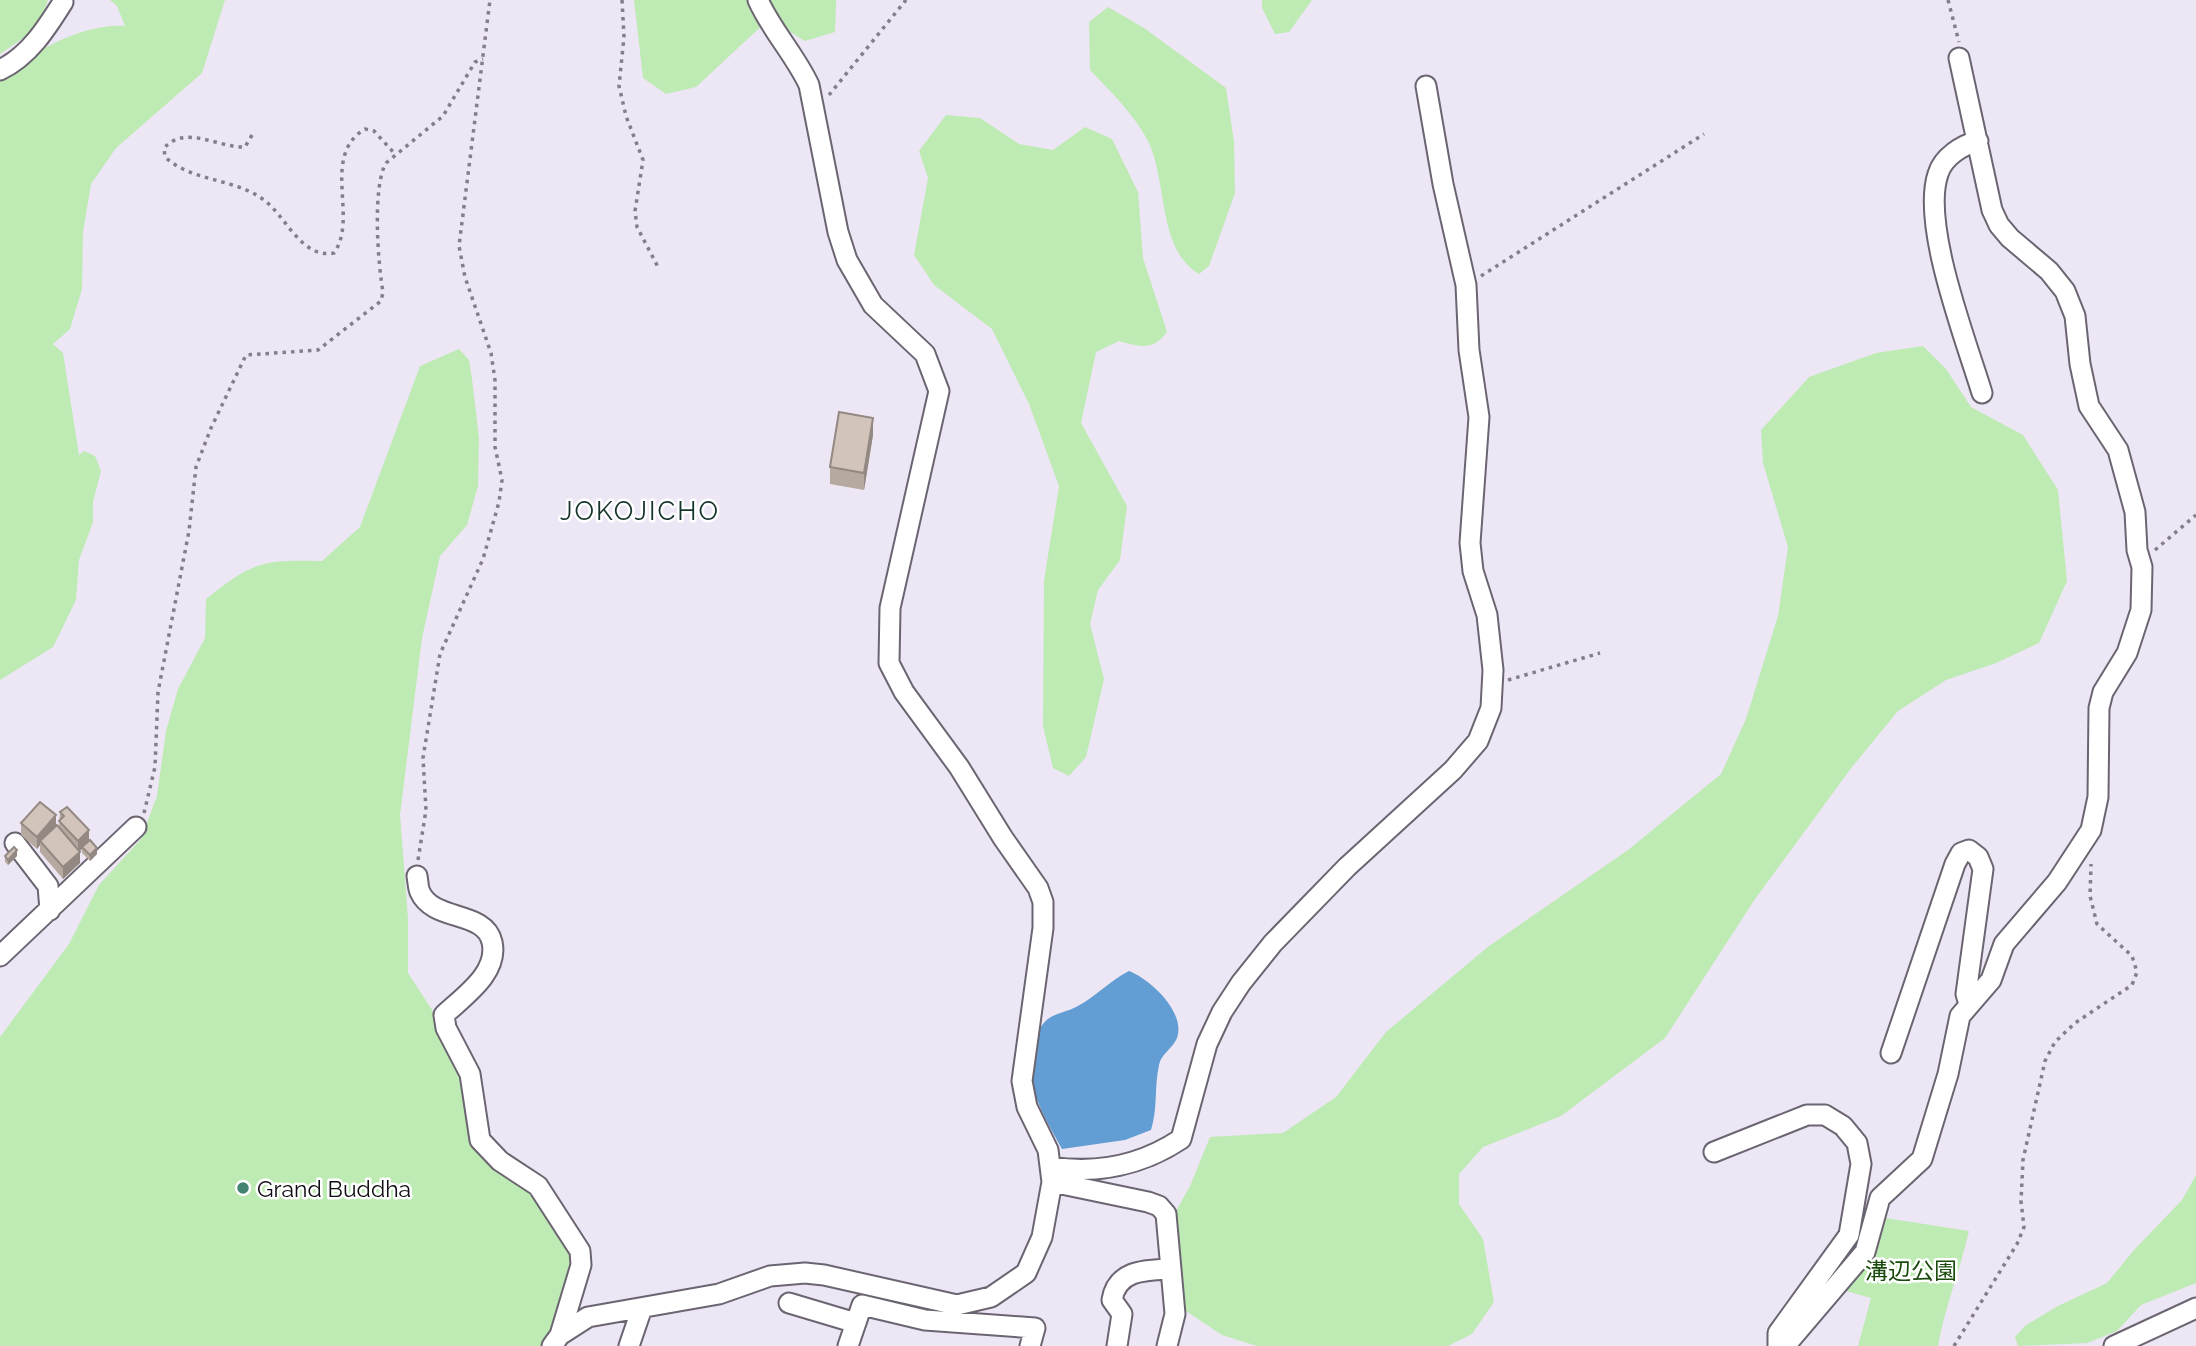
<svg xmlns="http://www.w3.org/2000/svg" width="2196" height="1346" viewBox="0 0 2196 1346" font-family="Raleway,'Noto Sans JP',sans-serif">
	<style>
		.green { fill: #beeab4 }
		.water { fill: #629ed3 }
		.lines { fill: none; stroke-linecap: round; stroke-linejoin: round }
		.minor-casing { stroke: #6b6471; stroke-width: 23 }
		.path { stroke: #837e88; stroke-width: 3.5; stroke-dasharray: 3.5 5; stroke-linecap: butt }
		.minor { stroke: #fff; stroke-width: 19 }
		.wall { fill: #b5a9a0 }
		.shaded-wall { fill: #938982 }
		.building { fill: #d2c4ba; stroke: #938982; stroke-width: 2 }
		.poi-dot { fill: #428372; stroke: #fff; stroke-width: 2.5 }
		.labels { text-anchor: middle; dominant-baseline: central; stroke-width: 5; stroke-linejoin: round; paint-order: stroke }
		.poi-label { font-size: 23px; fill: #0e0c10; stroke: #fff; text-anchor: start }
		.park-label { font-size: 23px; fill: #1a4a0c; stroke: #fff }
		.quarter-label { font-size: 26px; letter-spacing: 2px; fill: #14332c; stroke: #fff }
	</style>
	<rect width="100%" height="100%" fill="#ede6f4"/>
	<path class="green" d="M0,0H48L38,28L0,54Z
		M110,0H225L202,73L116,148L91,184L83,232L82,289L70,329L53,344L63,353L79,455L84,451L95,456L101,471L93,502V522L79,560L76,600L53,647L0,680V74C36,52 82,23 125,26L117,6Z
		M634,0H836L835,32L805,41L769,19L696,87L666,94L643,78Z
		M1262,0H1312L1289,32L1275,34L1262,8Z
		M1108,7L1144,28L1226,88L1234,142L1235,193L1209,266L1199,274C1157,249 1168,182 1148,141C1134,114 1110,91 1090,70L1089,22Z
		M946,115L980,118L1019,144L1053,150L1085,127L1112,139L1138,192L1143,258L1167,332C1153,351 1140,347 1119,341L1096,352L1081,423L1127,506L1120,560L1098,590L1090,624L1104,679L1086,757L1069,776L1053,768L1043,726L1044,581L1059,486L1029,404L992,329L934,285L914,255L928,178L919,151Z
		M1923,346L1946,369L1971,407L2023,435L2058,490L2067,581L2039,643L1996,663L1946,680L1898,711L1852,767L1755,899L1665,1038L1561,1116L1483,1147L1459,1174V1204L1483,1239L1494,1302L1472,1334L1448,1346H1257L1222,1335L1180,1307L1172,1218L1190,1186L1210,1137L1283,1133L1336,1097L1386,1032L1489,946L1628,850L1721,774L1746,719L1778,616L1788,547L1763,463L1761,430L1809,377L1876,353Z
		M459,349L469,360L472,379L479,438L478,486L467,525L440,556L422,638L400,815L408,919V973L436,1016L489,1142L572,1240L583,1283L544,1346H0V1037L69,944L99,885L141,839L157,796L166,731L178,689L205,638L206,599C254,561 261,560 322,561L360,527L420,366Z
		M2196,1175V1283L2141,1305L2117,1331L2087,1343L2018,1346L2015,1337L2026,1325L2058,1306L2107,1283L2134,1250L2182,1200Z
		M1879,1217L1969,1231C1960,1270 1945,1307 1938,1346H1858L1871,1298L1839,1289Z"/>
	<path class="water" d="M1129,971C1150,979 1186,1012 1177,1038C1173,1048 1161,1054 1159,1065C1154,1088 1158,1108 1151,1130L1125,1140L1062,1149C1042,1113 1020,1079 1037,1039C1038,1034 1040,1027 1043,1024C1051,1013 1065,1013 1076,1007C1096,997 1109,981 1129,971Z"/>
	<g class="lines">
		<g class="minor-casing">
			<path id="minor" d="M0,70C29,56 46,29 63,2
				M1978,141C1962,145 1943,157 1938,174C1921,225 1966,340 1982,393
				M15,843L48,886L50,910
				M417,876C418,881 418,888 420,892C433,922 485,910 492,942C499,973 464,996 444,1015L446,1028L470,1074L480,1140L500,1161L538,1186L580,1251L581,1265L560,1335
				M0,956L136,827
				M1891,1053L1955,864L1961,853L1969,850L1978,857L1983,869L1966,994L1969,1004
				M1714,1152L1807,1115H1825L1843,1126L1857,1143L1861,1164L1849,1235L1778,1333V1346
				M1051,1167C1097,1174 1142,1165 1181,1139L1207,1044L1222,1012L1241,983L1273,943L1347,867L1453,770L1478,741L1491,708L1493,670L1487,615L1473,571L1470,543L1479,417L1469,350L1466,285L1443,184L1426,86
				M1052,1182L1148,1202L1159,1206L1166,1214L1175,1314L1167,1346
				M789,1303L856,1323
				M552,1346L560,1335L588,1317L719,1294L770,1276L805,1273L824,1275L957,1305L991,1297L1026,1273L1042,1237L1052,1182L1048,1150L1027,1107L1022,1081L1043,928V902L1038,888L1003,838L959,767L904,692L889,663L890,608L939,391L925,354L873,305L847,260L838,232L809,85C795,55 772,31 758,0
				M629,1346L642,1308
				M848,1346L862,1305L925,1320L1035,1328L1030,1346
				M1117,1346L1122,1314L1112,1300C1117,1269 1147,1270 1171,1269
				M1785,1346L1865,1252L1880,1198L1922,1159L1948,1074L1960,1016L1991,980L2004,944L2057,882L2091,830L2098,797L2099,708L2103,692L2127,653L2141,610L2142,567L2137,550L2135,512L2118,450L2089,406L2080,364L2075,316L2065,291L2049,271L2010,238L1999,225L1992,210L1959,58
				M2114,1346L2196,1308"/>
		</g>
		<path class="path" d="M622,0L624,37L619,86L626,116L643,160L635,211L637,227L658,267
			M1948,0L1959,42
			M829,95L906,0
			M252,135L245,147C218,148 186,124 164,148L165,157C192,182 235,178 264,200C286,216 301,259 334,253C359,218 320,156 365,129L374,131L396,155
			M1481,276L1704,134
			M2155,550L2196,515
			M1508,680L1600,653
			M144,813L155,767L158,692L189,531L196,467L211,428L246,355L318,350L381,301L383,292C378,264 372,187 386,163L443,116L475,62L483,59
			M418,860L426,810L423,758L440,654L483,559L499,502L502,480L495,447V380L491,353L465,277L459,246L490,0
			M1954,1346L2017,1244L2024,1227L2021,1201L2023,1160L2045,1061L2055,1042L2075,1023L2132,985L2137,972L2132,956L2097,924L2090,896L2091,864"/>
		<use href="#minor" class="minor"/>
	</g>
	<path class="wall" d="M873,435L864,490L830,484V467Z
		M60,812L89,841L97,854L90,861L82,853V849L80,851V863L63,879L40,852V845L37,849L21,835V823L59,827Z
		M5,856H17L8,865L5,862Z"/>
	<path class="shaded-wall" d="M873,418V435L864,490V473Z
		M56,815V827L40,841V845L37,849V837Z
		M89,830V842L82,847V849L78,853V841Z
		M97,848V854L90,861V855Z
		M17,850V856L8,865V860Z
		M80,852V863L63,879V867Z"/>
	<path class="building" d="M839,412L873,418L864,473L830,467Z
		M40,802L56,815L37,837L21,823Z
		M67,807L89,830L78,841L59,821L64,816L60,812Z
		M57,825L80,852L63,867L40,841Z
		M90,840L97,848L90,855L82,847Z
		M14,847L17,850L8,860L5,856Z"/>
	<circle class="poi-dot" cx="243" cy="1188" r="7"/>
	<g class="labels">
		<g class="poi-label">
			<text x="257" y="1188">Grand Buddha</text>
		</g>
		<g class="park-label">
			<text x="1911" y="1270">溝辺公園</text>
		</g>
		<g class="quarter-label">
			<text x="640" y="511">JOKOJICHO</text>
		</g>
	</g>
</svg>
